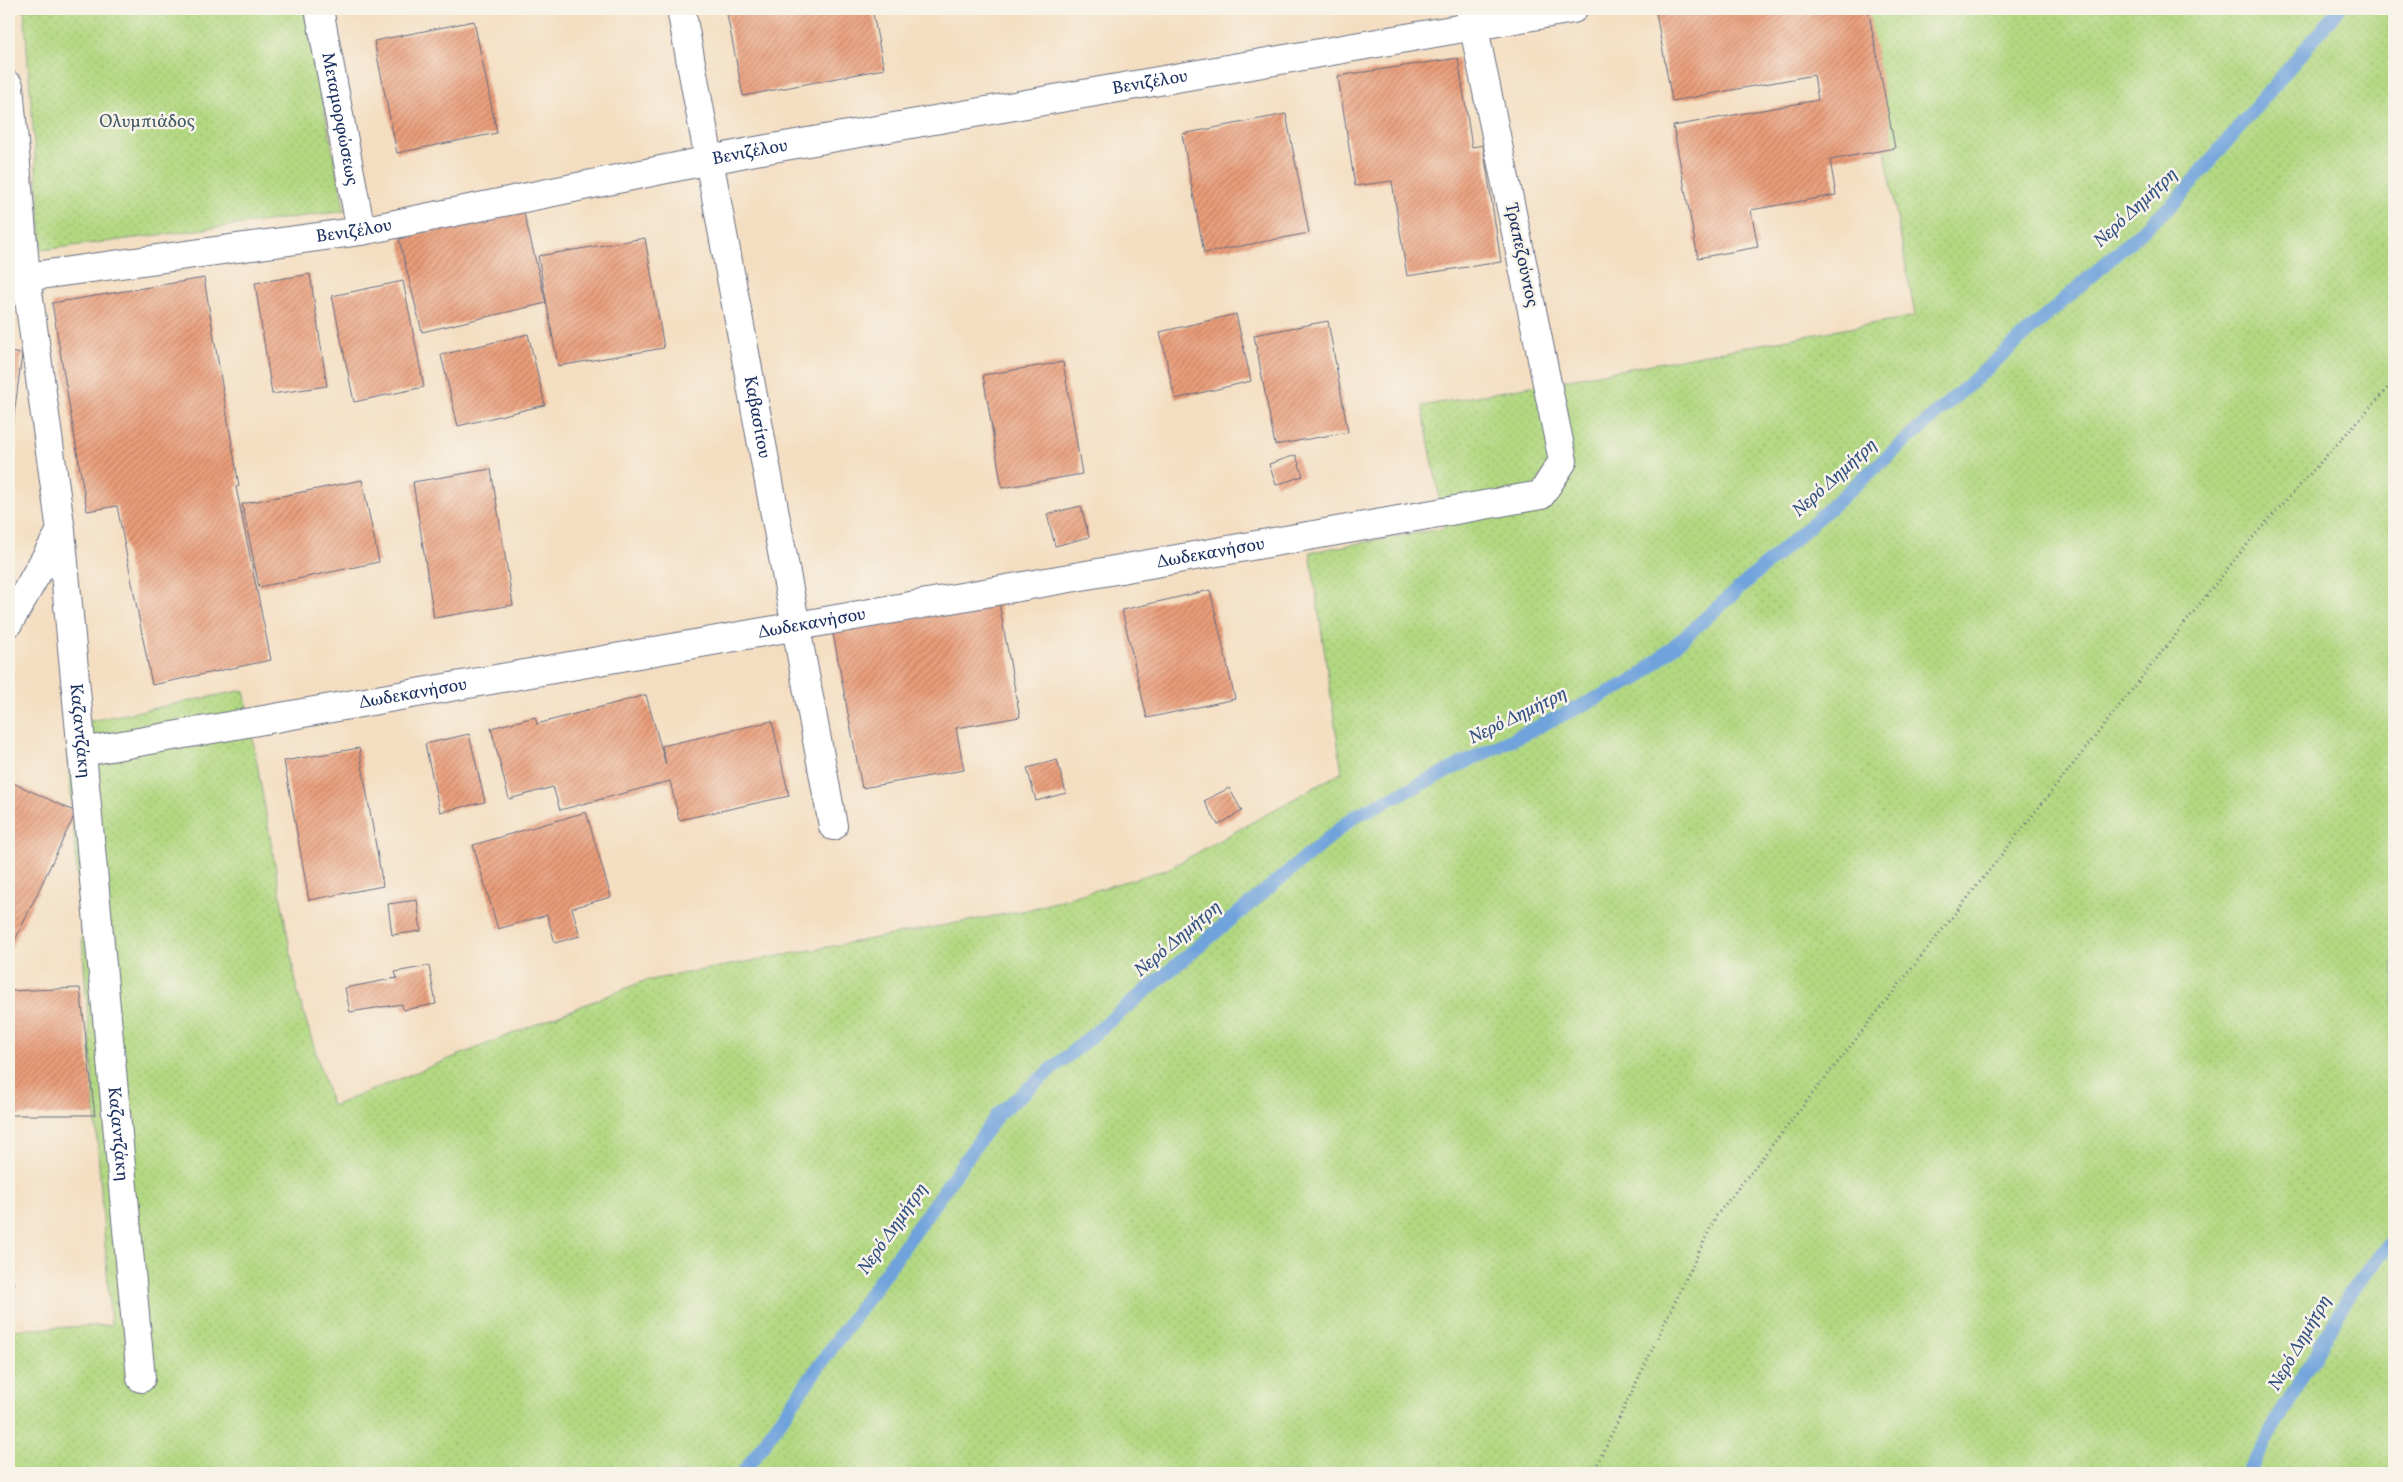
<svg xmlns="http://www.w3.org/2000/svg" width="2403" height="1482" viewBox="0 0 2403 1482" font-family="Vollkorn,serif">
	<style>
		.green { fill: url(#green-dots); stroke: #668470 }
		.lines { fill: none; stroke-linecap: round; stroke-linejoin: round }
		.stream { stroke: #70a3dc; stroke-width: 14 }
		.building { fill: url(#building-hatch) }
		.minor-casing { stroke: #676c81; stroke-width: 30 }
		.path { stroke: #676c81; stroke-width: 3; stroke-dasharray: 1 4; stroke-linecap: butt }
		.minor { stroke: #fff; stroke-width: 28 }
		.labels { text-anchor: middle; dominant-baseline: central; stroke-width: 5; stroke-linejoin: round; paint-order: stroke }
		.street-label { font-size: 18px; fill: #1b2f5e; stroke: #f7f3e8 }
		.park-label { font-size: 18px; fill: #415967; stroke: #f7f3e8 }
		.water-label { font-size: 19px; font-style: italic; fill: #355284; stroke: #f7f3e8 }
	</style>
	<defs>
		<pattern id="green-dots" width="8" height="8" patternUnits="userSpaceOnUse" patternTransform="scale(1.25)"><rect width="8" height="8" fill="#b2d881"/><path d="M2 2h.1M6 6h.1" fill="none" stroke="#98ba72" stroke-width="1.8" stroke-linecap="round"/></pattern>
		<pattern id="building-hatch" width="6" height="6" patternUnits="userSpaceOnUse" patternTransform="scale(1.25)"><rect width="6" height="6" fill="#ea9d79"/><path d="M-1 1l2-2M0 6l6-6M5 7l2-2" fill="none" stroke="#bd8066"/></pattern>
	</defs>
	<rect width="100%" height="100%" fill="#f7f3e8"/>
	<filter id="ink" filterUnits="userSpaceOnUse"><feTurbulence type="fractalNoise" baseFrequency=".02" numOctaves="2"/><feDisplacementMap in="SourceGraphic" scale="10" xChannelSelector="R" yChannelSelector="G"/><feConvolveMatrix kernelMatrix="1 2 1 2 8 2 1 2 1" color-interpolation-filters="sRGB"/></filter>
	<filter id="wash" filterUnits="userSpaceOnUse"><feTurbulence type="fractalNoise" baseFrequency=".0096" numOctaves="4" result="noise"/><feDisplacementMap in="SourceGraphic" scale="20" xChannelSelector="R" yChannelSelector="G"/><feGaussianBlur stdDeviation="1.12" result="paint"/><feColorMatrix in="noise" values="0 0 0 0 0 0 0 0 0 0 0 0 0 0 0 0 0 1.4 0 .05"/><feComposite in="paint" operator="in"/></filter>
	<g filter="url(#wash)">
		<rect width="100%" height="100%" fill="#f4dec1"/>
		<path class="green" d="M24,9H304L345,211L42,250Z
			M1859,9H2394V1473H9V1330L111,1325L66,726L244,690L298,994L332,1106L644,981L1027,910L1168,869L1342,772L1310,552L1445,528L1422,406L1915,316Z"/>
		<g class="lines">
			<path class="stream" d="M743,1473L998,1114L1355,816L1638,678L2178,199L2339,9
				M2248,1473L2350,1293L2394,1239"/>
		</g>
		<g id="blocks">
			<path class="building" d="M726,9H872L884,69L743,96Z
				M1680,9H1868L1895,148L1830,160L1836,195L1751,210L1758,247L1698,258L1673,126L1818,100L1814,75L1672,101L1656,13Z
				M474,21L497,133L397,153L374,41Z
				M1458,58L1472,147L1483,145L1501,262L1407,276L1392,181L1355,186L1338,76Z
				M1286,114L1309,233L1204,253L1182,134Z
				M523,209L546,303L422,332L399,239Z
				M645,238L664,348L558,366L538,256Z
				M310,274L327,386L272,394L255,283Z
				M204,278L239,486L236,487L271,660L152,685L117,506L87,511L52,303Z
				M403,281L424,387L354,402L332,296Z
				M1236,314L1251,381L1175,399L1160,332Z
				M1328,321L1348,432L1275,445L1254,335Z
				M528,334L545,405L458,426L441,355Z
				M9,352L22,354L10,446L9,445Z
				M1063,362L1082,474L1002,488L983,375Z
				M1296,455L1303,476L1276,485L1269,464Z
				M491,469L513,605L434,618L413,482Z
				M362,480L379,562L259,587L242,504Z
				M1081,506L1089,537L1055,546L1047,514Z
				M1210,590L1235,699L1147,718L1122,610Z
				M999,603L1020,717L956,728L964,770L862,788L833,633Z
				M646,695L666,765L662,746L772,721L789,796L679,820L670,781L560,810L553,787L509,799L491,728L535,717L537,724Z
				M469,734L485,802L440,812L425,744Z
				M359,748L383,886L309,900L284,761Z
				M1057,760L1066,793L1036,801L1027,768Z
				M9,781L76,812L9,953Z
				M1229,788L1242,811L1218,825L1204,801Z
				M586,812L611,897L572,908L580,936L555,943L547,915L498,929L473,845Z
				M417,900L421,931L392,935L388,904Z
				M429,966L436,1004L403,1010L402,1004L350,1012L345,988L397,978L395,972Z
				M80,988L95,1115H9V991Z
				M9,1266L14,1286L9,1287Z"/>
		</g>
	</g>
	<g filter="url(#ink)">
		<use href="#blocks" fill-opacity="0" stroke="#676c81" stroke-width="1"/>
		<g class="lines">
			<g class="minor-casing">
				<g id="minor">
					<path id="s1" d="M319,9L361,231"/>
					<path id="s2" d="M681,9L833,826"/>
					<path id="s3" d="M9,86L26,277L61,531L141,1378"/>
					<path id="s4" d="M9,277H26L361,231L750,152L1573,9"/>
					<path d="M9,622L61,531"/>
					<path id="s5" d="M82,752L1541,495L1563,461L1470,9"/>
				</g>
			</g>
			<path class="path" d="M1593,1473L1716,1216L2252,538L2394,381"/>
			<use href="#minor" class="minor"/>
		</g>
	</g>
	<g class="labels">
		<g class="street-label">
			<text stroke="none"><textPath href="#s4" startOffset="1158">Βενιζέλου</textPath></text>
			<text stroke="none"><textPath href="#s1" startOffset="112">Μεταμορφώσεως</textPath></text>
			<text stroke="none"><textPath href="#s4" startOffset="752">Βενιζέλου</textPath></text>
			<text stroke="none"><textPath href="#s4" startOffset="348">Βενιζέλου</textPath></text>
			<text transform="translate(1521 255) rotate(78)">Τραπεζούντος</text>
			<text stroke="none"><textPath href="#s2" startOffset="415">Καβασίτου</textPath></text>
			<text stroke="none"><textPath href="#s5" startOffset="1146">Δωδεκανήσου</textPath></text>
			<text stroke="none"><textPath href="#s5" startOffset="741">Δωδεκανήσου</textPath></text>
			<text stroke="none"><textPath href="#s5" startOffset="336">Δωδεκανήσου</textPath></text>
			<text stroke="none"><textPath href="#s3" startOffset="649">Καζαντζάκη</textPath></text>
			<text stroke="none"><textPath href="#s3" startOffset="1054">Καζαντζάκη</textPath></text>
		</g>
		<g class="park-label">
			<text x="147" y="122">Ολυμπιάδος</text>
		</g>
		<g class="water-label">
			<text transform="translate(2136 208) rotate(-43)">Νερό Δημήτρη</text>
			<text transform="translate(1835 478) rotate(-42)">Νερό Δημήτρη</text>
			<text transform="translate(1518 716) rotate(-26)">Νερό Δημήτρη</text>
			<text transform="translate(1178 939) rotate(-40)">Νερό Δημήτρη</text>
			<text transform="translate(893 1229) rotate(-55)">Νερό Δημήτρη</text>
			<text transform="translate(2300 1343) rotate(-60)">Νερό Δημήτρη</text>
		</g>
	</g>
	<rect width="2403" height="1482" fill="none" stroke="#f7f3e8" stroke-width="30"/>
</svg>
